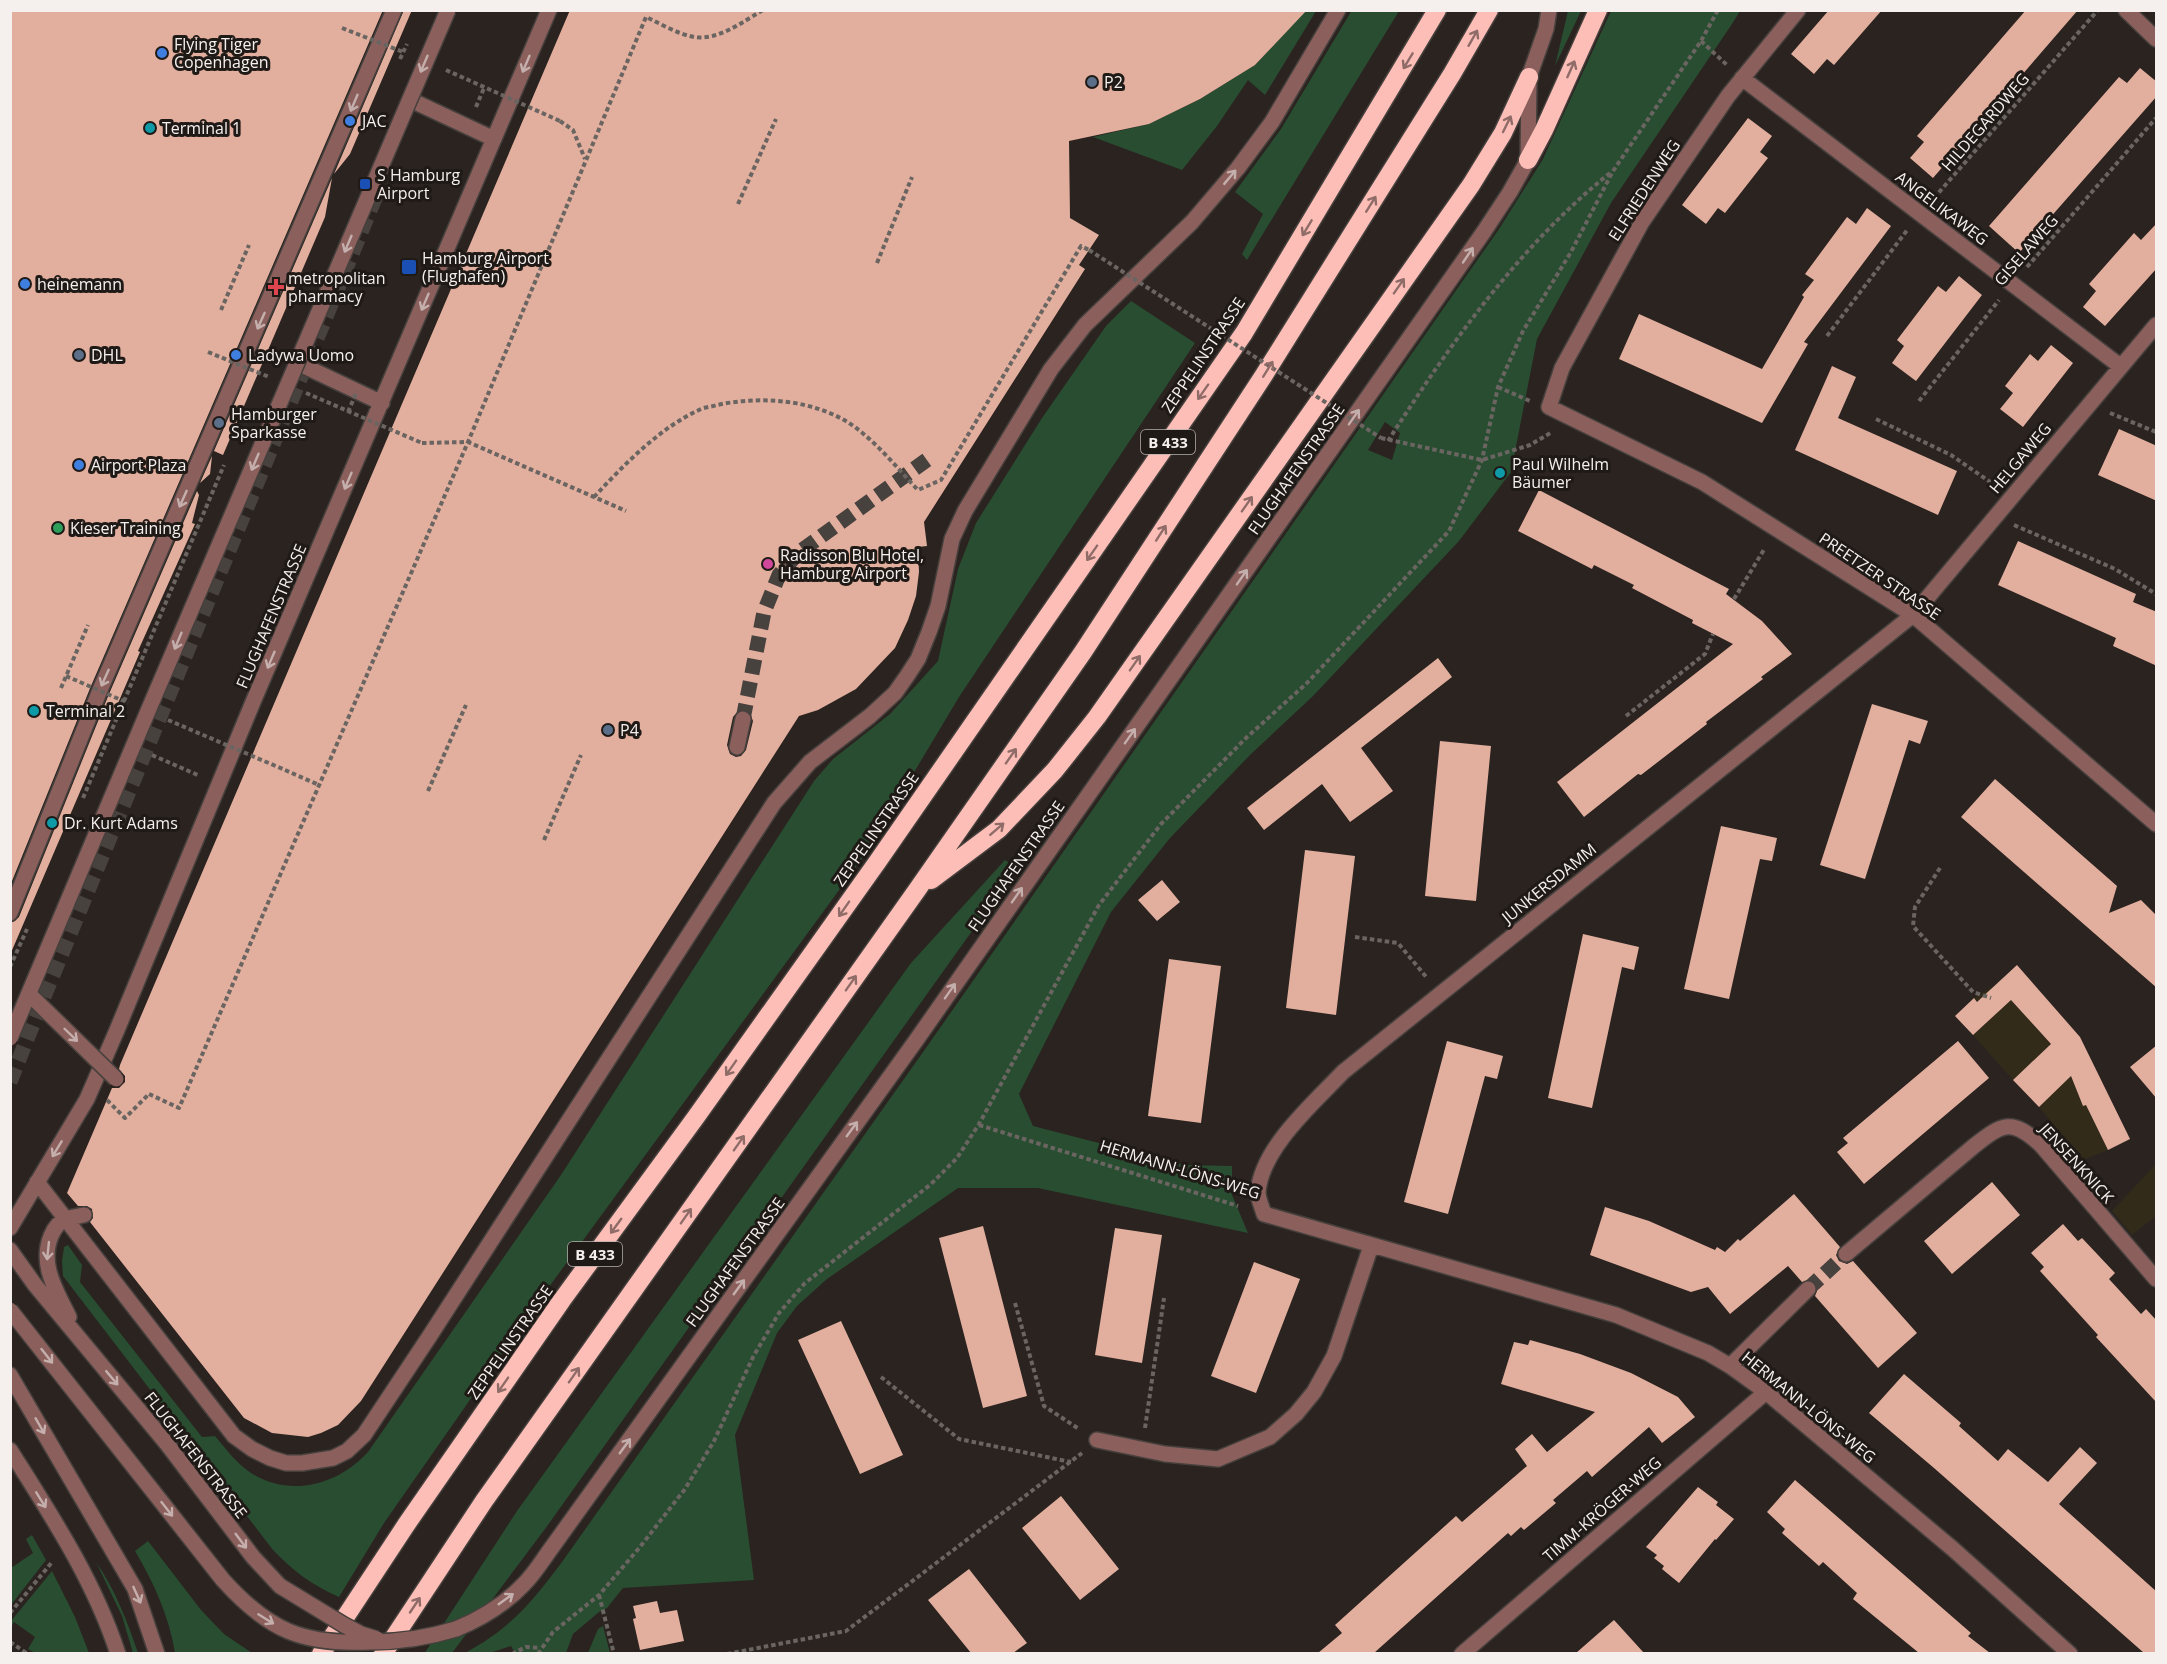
<svg xmlns="http://www.w3.org/2000/svg" width="2167" height="1664" viewBox="0 0 2167 1664" font-family="'Open Sans',sans-serif">
	<style>
		.industrial { fill: #322b1a }
		.green { fill: #294d31; fill-rule: evenodd }
		.building { fill: #e2af9e; fill-rule: evenodd }
		.lines { fill: none; stroke-linecap: round; stroke-linejoin: round }
		.minor-tunnel { stroke: #48423f; stroke-width: 15; stroke-dasharray: 15 8; stroke-linecap: butt }
		.minor-casing { stroke: #46403d; stroke-width: 18 }
		.highway-casing { stroke: #46403d; stroke-width: 21 }
		.path { stroke: #6b6562; stroke-width: 4; stroke-dasharray: 4.5 3; stroke-linecap: butt }
		.minor { stroke: #8a5f5c; stroke-width: 15 }
		.highway { stroke: #febeb8; stroke-width: 18 }
		.minor-bridge-casing { stroke: #46403d; stroke-width: 18; stroke-linecap: butt }
		.path-bridge { stroke: #6b6562; stroke-width: 4; stroke-dasharray: 4.5 3; stroke-linecap: butt }
		.minor-bridge { stroke: #8a5f5c; stroke-width: 15 }
		.oneway { stroke: #8f6c68 }
		.oneway2 { stroke: #c5afac }
		.shop-dot { fill: #3f7fe0; stroke: #201a17; stroke-width: 2 }
		.service-dot { fill: #5c6f8a; stroke: #201a17; stroke-width: 2 }
		.culture-dot { fill: #0f9aa8; stroke: #201a17; stroke-width: 2 }
		.transit-dot { fill: #1a4fb4; stroke: #201a17; stroke-width: 2 }
		.health-dot { fill: #e0444e; stroke: #201a17; stroke-width: 2 }
		.leisure-dot { fill: #2e9e5b; stroke: #201a17; stroke-width: 2 }
		.hotel-dot { fill: #d1479c; stroke: #201a17; stroke-width: 2 }
		.labels { text-anchor: middle; dominant-baseline: central; stroke-width: 6; stroke-linejoin: round; paint-order: stroke }
		.shield { fill: #201a17; stroke: #b5b0ae; stroke-width: 1.5 }
		.shield-label { font-size: 15px; font-weight: bold; fill: #f5f0ee }
		.poi-label { font-size: 16px; fill: #f5f0ee; stroke: #201a17; text-anchor: start }
		.street-label { font-size: 16px; fill: #f5f0ee; stroke: #201a17 }
	</style>
	<rect width="100%" height="100%" fill="#2a2320"/>
	<path class="industrial" d="M1997,984L2063,1058L2083,1105H2086L2108,1150L2083,1160L2039,1107L2048,1098L2033,1081L2013,1080L1973,1035L1992,1018L1974,998Z
		M2156,1164V1216L2132,1235L2112,1211Z"/>
	<path class="green" d="M1352,10L1399,11L1247,260L1242,254L1263,214L1235,192L1281,129Z
		M1305,11H1316L1265,95L1248,80L1217,126L1182,170L1093,137L1149,124L1200,99L1255,65Z
		M1568,11H1581L1555,66Z
		M1611,11H1740L1732,24L1611,203L1537,339L1511,472L1459,541L1313,696L1250,755L1170,838L1111,912L1019,1094L1033,1126L1184,1165L1232,1166V1195L1248,1233L1038,1188H958L827,1279L797,1306L777,1333L735,1435L754,1580L623,1588L607,1608L599,1612L573,1634L566,1653H515L511,1646L490,1653H465C510,1629 532,1602 562,1562L928,1045L1499,229L1543,159ZM1385,422L1400,433L1392,460L1368,450Z
		M1131,301L1195,343L959,697L864,856L546,1291L384,1523L339,1597C312,1585 293,1571 273,1550L63,1276L62,1261L64,1247L68,1245L82,1265L80,1282L202,1437L215,1436C226,1449 236,1463 251,1473C290,1498 338,1485 368,1452L561,1175L814,781L833,759L890,714L938,661L958,569L976,523L1042,418L1106,326Z
		M1005,860L1017,868L545,1529L452,1653L424,1654L517,1511L911,963Z
		M32,1535L46,1560L11,1605V1568L33,1553L26,1539Z
		M148,1541L201,1610L224,1634L252,1653H175C169,1616 154,1583 135,1551Z
		M96,1562C116,1591 127,1621 138,1653H133L122,1616Z
		M52,1571L75,1617L89,1653H35L28,1649L35,1637L14,1622L11,1627V1621Z
		M603,1626L610,1653H588L598,1629Z"/>
	<path class="building" d="M10,10H383L91,686L10,886Z
		M404,10H412L350,154L334,174Z
		M570,10H1307L1255,65L1200,99L1149,124L1069,141L1070,218L1099,235L1079,265L1085,269L924,522L927,546L918,547L919,572L916,596L908,620L895,648L856,689L818,710L799,716L361,1401L338,1425L321,1433L308,1437L272,1433L244,1418L90,1222L93,1218L92,1209L87,1206H78L67,1193L112,1088H119L125,1082V1076L119,1069L120,1065ZM739,710L749,711L753,721L746,750L741,756L736,757L730,754L727,745L733,717Z
		M1829,10H1882L1834,65L1827,59L1814,74L1791,54Z
		M2026,10H2078L1933,178L1910,158L1924,142L1917,136Z
		M2140,68L2157,82V96L2019,253L1989,226L2119,77L2127,83Z
		M1748,118L1772,136L1760,152L1768,158L1725,213L1718,208L1706,224L1682,205Z
		M332,178L325,217L223,455L214,451Z
		M1867,208L1891,226L1804,342L1808,344L1762,423L1619,359L1639,314L1762,369L1804,297L1802,295L1814,280L1805,274L1847,217L1856,224Z
		M2157,223V268L2105,326L2083,307L2096,291L2089,284L2134,233L2141,240Z
		M1959,276L1982,295L1916,381L1892,363L1904,346L1897,340L1938,286L1946,292Z
		M2051,345L2073,363L2023,427L2000,409L2013,393L2005,386L2030,354L2038,361Z
		M1832,366L1856,377L1838,418L1957,471L1938,515L1795,450Z
		M2119,429L2157,446V501L2098,475Z
		M212,456L210,474L200,483Z
		M1539,490L1729,589L1726,594L1762,621L1792,654L1761,677L1763,679L1706,722L1707,724L1641,775L1638,774L1584,817L1557,782L1733,644L1692,623L1693,620L1632,588L1634,585L1594,565L1592,569L1518,531Z
		M197,491L199,495L192,523L195,524L138,651L140,652L10,955V923L15,921L19,917L109,694Z
		M2018,541L2136,594L2133,602L2157,612V666L2113,646L2116,638L1998,585Z
		M1438,658L1452,677L1361,748L1393,791L1350,822L1322,784L1264,830L1247,808Z
		M1872,704L1928,721L1920,744L1909,740L1865,879L1820,865Z
		M1440,741L1491,746L1476,901L1425,896Z
		M1995,779L2117,886L2109,913L2141,900L2157,916V988L1961,817Z
		M1721,826L1777,838L1772,861L1760,859L1729,999L1684,989Z
		M1305,850L1355,856L1336,1015L1286,1008Z
		M1162,880L1180,902L1157,921L1138,900Z
		M1583,934L1639,947L1634,970L1622,967L1592,1108L1548,1098Z
		M1169,959L1221,966L1201,1123L1148,1116Z
		M2017,965L2080,1037L2130,1139L2108,1150L2086,1105L2083,1106L2071,1076L2039,1107L2013,1080L2051,1044L2011,1000L1973,1035L1955,1016L1974,998L1977,1002Z
		M1447,1041L1503,1056L1497,1079L1485,1076L1448,1214L1404,1202Z
		M1958,1041L1989,1078L1864,1184L1837,1152L1848,1143L1843,1138Z
		M2157,1045V1099L2130,1067Z
		M1992,1182L2020,1215L1952,1274L1924,1241Z
		M1794,1194L1840,1247L1836,1255L1839,1261L1847,1264L1853,1261L1917,1333L1878,1368L1815,1296L1817,1291L1815,1283L1810,1280L1802,1282L1788,1266L1730,1314L1708,1287L1691,1292L1590,1255L1605,1207L1649,1221L1715,1250L1717,1247L1725,1252L1738,1239L1740,1241Z
		M2063,1224L2078,1241L2082,1238L2115,1273L2109,1279L2141,1314L2146,1309L2157,1321V1403L2096,1337L2098,1335L2040,1271L2044,1267L2031,1253Z
		M983,1226L1027,1396L983,1408L939,1238Z
		M1115,1228L1162,1235L1142,1363L1095,1355Z
		M1254,1262L1300,1279L1256,1393L1211,1376Z
		M841,1321L903,1455L860,1474L798,1340Z
		M1530,1340L1580,1354L1631,1373L1678,1397L1695,1417L1662,1443L1649,1427L1592,1477L1587,1471L1553,1500L1556,1503L1524,1530L1521,1527L1511,1536L1508,1533L1374,1653H1318L1342,1633L1335,1625L1456,1516L1462,1522L1527,1466L1515,1449L1532,1434L1547,1452L1595,1412L1501,1384L1514,1342L1528,1345Z
		M1904,1374L1961,1423L1959,1426L1998,1461L2008,1449L2048,1482L2080,1447L2097,1463L2059,1504L2157,1592V1653H2144L1934,1468L1869,1413Z
		M1795,1480L1971,1633L1968,1636L1990,1653H1919L1853,1599L1857,1593L1823,1562L1819,1566L1782,1533L1785,1529L1767,1512Z
		M1698,1487L1718,1502L1716,1505L1734,1519L1716,1540L1715,1539L1679,1583L1662,1569L1664,1566L1654,1558L1657,1555L1646,1547Z
		M1061,1496L1119,1569L1080,1600L1022,1528Z
		M969,1569L1027,1643L1013,1653H971L928,1600Z
		M657,1601L660,1613L677,1610L684,1641L640,1650L633,1619L636,1618L633,1606Z
		M1614,1620L1644,1653H1576L1600,1632Z"/>
	<g class="lines">
		<path class="minor-tunnel" d="M743,719L764,612L779,575L798,553L928,459
			M10,1082L43,999L376,196
			M1808,1289L1846,1254"/>
		<g class="minor-casing">
			<path id="minor" d="M1798,10L1728,96L1642,222L1562,368L1549,407L1702,482L1913,615L2156,824
				M2126,10L2156,39
				M1742,78L2120,366
				M415,102L494,139
				M306,367L382,403
				M737,747L743,719
				M10,913L100,690L394,10
				M37,1182L234,1436L252,1449L270,1458L286,1463H302L333,1458L347,1451L364,1435L431,1334L774,803L810,762L870,716L895,693L907,676L918,659L929,632L938,606L952,539L965,511L1051,369L1085,325L1192,222L1238,168L1272,122L1338,10
				M10,1228L87,1099L117,1030L253,702L549,10
				M10,1250L35,1285L167,1444
				M1846,1254L1974,1146C2003,1123 2012,1118 2041,1145L2156,1279
				M69,1317C57,1292 39,1265 51,1236C54,1229 58,1222 66,1219C71,1217 79,1216 84,1215
				M1730,1366L1808,1289
				M10,1375L135,1589L157,1654
				M1097,1440L1165,1454L1218,1459L1270,1437L1296,1414L1314,1392L1334,1356L1371,1246
				M10,1450C51,1515 94,1580 118,1654
				M456,1629C480,1619 506,1603 524,1584C534,1574 542,1561 550,1550L917,1039L1483,233L1510,192L1528,160L1529,77L1546,29L1549,10
				M1462,1654L1766,1392
				M2070,1654L1953,1549L1766,1392L1730,1366L1708,1353L1616,1315L1264,1214C1262,1207 1258,1199 1258,1192C1262,1147 1314,1103 1343,1072L1913,615L2156,325"/>
		</g>
		<g class="highway-casing">
			<path id="highway" d="M1528,160L1544,130L1598,10
				M931,880L999,829L1055,770L1097,717L1471,185L1503,133L1529,77
				M321,1654L406,1525L562,1300L696,1117L878,861L1244,333L1437,10
				M383,1654L484,1501L917,890L1083,652L1264,375L1452,74L1489,10"/>
		</g>
		<path class="path" d="M1701,41L1727,65
			M476,107L484,88
			M560,121L573,130L585,159
			M1934,198L2098,10
			M738,204L776,119
			M877,263L912,177
			M2027,267L2156,118
			M221,310L249,245
			M1827,336L1908,229
			M1498,387L1530,401
			M1919,401L1999,300
			M2110,413L2156,432
			M1876,419L1951,455L1996,486
			M1381,438L1482,460L1530,445L1552,432
			M1388,441C1450,344 1520,245 1610,173
			M422,443L468,442L626,511
			M594,497C624,465 658,429 699,410C704,407 711,407 717,405C759,396 811,399 849,423C876,441 896,467 918,490L941,480L1081,246L1089,250
			M2014,525L2115,569L2156,594
			M1734,599L1765,548
			M61,688L88,625
			M1626,716L1705,654L1713,634
			M152,755L200,776
			M285,770L319,785
			M428,791L466,705
			M83,798L224,465
			M544,840L581,755
			M1940,868L1915,907L1913,926L1973,992L1991,998
			M1355,937L1398,943L1427,978
			M10,967L27,929
			M149,1094L179,1108L468,442L646,17C661,24 678,34 694,37C718,41 744,21 763,10
			M979,1125L1238,1206
			M1015,1303L1044,1406L1079,1429
			M881,1377L959,1439L1071,1462
			M1145,1428L1164,1298
			M599,1595L614,1654
			M10,1613L53,1561
			M10,1642L28,1654
			M512,1654L526,1647L540,1648
			M538,1654L553,1632L599,1595L640,1547L685,1489L714,1441L753,1357L779,1313L805,1283L930,1185L957,1158L979,1124L1099,905L1161,824L1247,737L1306,684L1449,531L1482,460L1498,387L1523,331L1571,252L1613,171L1701,41L1718,10
			M727,1654L846,1631L1082,1453"/>
		<use href="#minor" class="minor"/>
		<use href="#highway" class="highway"/>
		<g class="minor-bridge-casing">
			<path id="minor-bridge" d="M29,994L116,1079
				M10,1038L148,711L448,10
				M10,1310L223,1580C268,1630 302,1645 369,1642C400,1642 427,1638 456,1629
				M167,1444L253,1557L280,1586L344,1625L361,1634L377,1639"/>
		</g>
		<path class="path-bridge" d="M342,28L403,52
			M400,59L407,44
			M446,70L560,121
			M1089,250L1381,438
			M208,352L269,377
			M306,393L422,443
			M348,412L357,391
			M66,676L128,703
			M168,720L285,770
			M107,1100L125,1118L149,1094"/>
		<use href="#minor-bridge" class="minor-bridge"/>
	</g>
	<defs><path id="oneway-shaft" d="M-6 0H5M1.5-3L5.5 0L1.5 3" fill="none" stroke-width="1.6" stroke-linecap="round" stroke-linejoin="round" transform="scale(1.5)"/></defs>
	<g class="oneway">
		<use href="#oneway-shaft" transform="translate(1473 38) rotate(-60)"/>
		<use href="#oneway-shaft" transform="translate(1408 61) rotate(121)"/>
		<use href="#oneway-shaft" transform="translate(1571 69) rotate(-66)"/>
		<use href="#oneway-shaft" transform="translate(1507 124) rotate(-64)"/>
		<use href="#oneway-shaft" transform="translate(1371 204) rotate(-58)"/>
		<use href="#oneway-shaft" transform="translate(1307 228) rotate(121)"/>
		<use href="#oneway-shaft" transform="translate(1399 286) rotate(-55)"/>
		<use href="#oneway-shaft" transform="translate(1268 369) rotate(-58)"/>
		<use href="#oneway-shaft" transform="translate(1203 392) rotate(125)"/>
		<use href="#oneway-shaft" transform="translate(1247 504) rotate(-55)"/>
		<use href="#oneway-shaft" transform="translate(1161 533) rotate(-57)"/>
		<use href="#oneway-shaft" transform="translate(1092 553) rotate(125)"/>
		<use href="#oneway-shaft" transform="translate(1135 663) rotate(-55)"/>
		<use href="#oneway-shaft" transform="translate(1011 756) rotate(-55)"/>
		<use href="#oneway-shaft" transform="translate(997 829) rotate(-41)"/>
		<use href="#oneway-shaft" transform="translate(844 909) rotate(125)"/>
		<use href="#oneway-shaft" transform="translate(851 983) rotate(-55)"/>
		<use href="#oneway-shaft" transform="translate(731 1068) rotate(125)"/>
		<use href="#oneway-shaft" transform="translate(739 1143) rotate(-55)"/>
		<use href="#oneway-shaft" transform="translate(686 1216) rotate(-55)"/>
		<use href="#oneway-shaft" transform="translate(616 1226) rotate(126)"/>
		<use href="#oneway-shaft" transform="translate(574 1375) rotate(-55)"/>
		<use href="#oneway-shaft" transform="translate(503 1385) rotate(125)"/>
		<use href="#oneway-shaft" transform="translate(415 1605) rotate(-56)"/>
	</g>
	<g class="oneway2">
		<use href="#oneway-shaft" transform="translate(424 64) rotate(113)"/>
		<use href="#oneway-shaft" transform="translate(526 64) rotate(113)"/>
		<use href="#oneway-shaft" transform="translate(354 103) rotate(113)"/>
		<use href="#oneway-shaft" transform="translate(1230 177) rotate(-50)"/>
		<use href="#oneway-shaft" transform="translate(348 244) rotate(113)"/>
		<use href="#oneway-shaft" transform="translate(1468 255) rotate(-56)"/>
		<use href="#oneway-shaft" transform="translate(425 302) rotate(113)"/>
		<use href="#oneway-shaft" transform="translate(261 321) rotate(114)"/>
		<use href="#oneway-shaft" transform="translate(1354 417) rotate(-55)"/>
		<use href="#oneway-shaft" transform="translate(255 462) rotate(113)"/>
		<use href="#oneway-shaft" transform="translate(348 481) rotate(113)"/>
		<use href="#oneway-shaft" transform="translate(183 499) rotate(114)"/>
		<use href="#oneway-shaft" transform="translate(1242 577) rotate(-55)"/>
		<use href="#oneway-shaft" transform="translate(178 641) rotate(113)"/>
		<use href="#oneway-shaft" transform="translate(271 660) rotate(113)"/>
		<use href="#oneway-shaft" transform="translate(105 678) rotate(114)"/>
		<use href="#oneway-shaft" transform="translate(1130 736) rotate(-55)"/>
		<use href="#oneway-shaft" transform="translate(1017 895) rotate(-55)"/>
		<use href="#oneway-shaft" transform="translate(950 991) rotate(-55)"/>
		<use href="#oneway-shaft" transform="translate(71 1035) rotate(44)"/>
		<use href="#oneway-shaft" transform="translate(852 1129) rotate(-54)"/>
		<use href="#oneway-shaft" transform="translate(57 1149) rotate(121)"/>
		<use href="#oneway-shaft" transform="translate(48 1251) rotate(96)"/>
		<use href="#oneway-shaft" transform="translate(739 1287) rotate(-54)"/>
		<use href="#oneway-shaft" transform="translate(47 1356) rotate(52)"/>
		<use href="#oneway-shaft" transform="translate(112 1378) rotate(50)"/>
		<use href="#oneway-shaft" transform="translate(40 1426) rotate(60)"/>
		<use href="#oneway-shaft" transform="translate(625 1446) rotate(-54)"/>
		<use href="#oneway-shaft" transform="translate(41 1500) rotate(58)"/>
		<use href="#oneway-shaft" transform="translate(167 1509) rotate(52)"/>
		<use href="#oneway-shaft" transform="translate(241 1541) rotate(53)"/>
		<use href="#oneway-shaft" transform="translate(137 1595) rotate(66)"/>
		<use href="#oneway-shaft" transform="translate(506 1599) rotate(-36)"/>
		<use href="#oneway-shaft" transform="translate(266 1619) rotate(32)"/>
	</g>
	<g class="shop-dot">
		<circle cx="162" cy="53" r="6"/>
		<circle cx="350" cy="121" r="6"/>
		<circle cx="25" cy="284" r="6"/>
		<circle cx="236" cy="355" r="6"/>
		<circle cx="79" cy="465" r="6"/>
	</g>
	<g class="service-dot">
		<circle cx="1092" cy="82" r="6"/>
		<circle cx="79" cy="355" r="6"/>
		<circle cx="219" cy="423" r="6"/>
		<circle cx="608" cy="730" r="6"/>
	</g>
	<g class="culture-dot">
		<circle cx="150" cy="128" r="6"/>
		<circle cx="1500" cy="473" r="6"/>
		<circle cx="34" cy="711" r="6"/>
		<circle cx="52" cy="823" r="6"/>
	</g>
	<g class="transit-dot">
		<rect x="359" y="178" width="12" height="12" rx="3"/>
		<rect x="401" y="259" width="16" height="16" rx="3"/>
	</g>
	<path class="health-dot" d="M273 278h6v6h6v6h-6v6h-6v-6h-6v-6h6z"/>
	<circle class="leisure-dot" cx="58" cy="528" r="6"/>
	<circle class="hotel-dot" cx="768" cy="564" r="6"/>
	<g class="labels">
		<g class="shield">
			<rect x="1141" y="430" width="54" height="24" rx="4.5"/>
			<rect x="568" y="1242" width="54" height="24" rx="4.5"/>
		</g>
		<g class="shield-label">
			<text x="1168" y="442">B 433</text>
			<text x="595" y="1254">B 433</text>
		</g>
		<g class="poi-label">
			<text x="174" y="44">Flying Tiger<tspan x="174" dy="18">Copenhagen</tspan></text>
			<text x="1104" y="82">P2</text>
			<text x="362" y="121">JAC</text>
			<text x="162" y="128">Terminal 1</text>
			<text x="377" y="175">S Hamburg<tspan x="377" dy="18">Airport</tspan></text>
			<text x="422" y="258">Hamburg Airport<tspan x="422" dy="18">(Flughafen)</tspan></text>
			<text x="288" y="278">metropolitan<tspan x="288" dy="18">pharmacy</tspan></text>
			<text x="37" y="284">heinemann</text>
			<text x="91" y="355">DHL</text>
			<text x="248" y="355">Ladywa Uomo</text>
			<text x="231" y="414">Hamburger<tspan x="231" dy="18">Sparkasse</tspan></text>
			<text x="1512" y="464">Paul Wilhelm<tspan x="1512" dy="18">Bäumer</tspan></text>
			<text x="91" y="465">Airport Plaza</text>
			<text x="70" y="528">Kieser Training</text>
			<text x="780" y="555">Radisson Blu Hotel,<tspan x="780" dy="18">Hamburg Airport</tspan></text>
			<text x="46" y="711">Terminal 2</text>
			<text x="620" y="730">P4</text>
			<text x="64" y="823">Dr. Kurt Adams</text>
		</g>
		<g class="street-label">
			<text transform="translate(1985 122) rotate(-49)">HILDEGARDWEG</text>
			<text transform="translate(1644 190) rotate(-57)">ELFRIEDENWEG</text>
			<text transform="translate(1942 208) rotate(37)">ANGELIKAWEG</text>
			<text transform="translate(2026 250) rotate(-49)">GISELAWEG</text>
			<text transform="translate(1203 355) rotate(-56)">ZEPPELINSTRASSE</text>
			<text transform="translate(2020 458) rotate(-50)">HELGAWEG</text>
			<text transform="translate(1296 469) rotate(-55)">FLUGHAFENSTRASSE</text>
			<text transform="translate(1880 576) rotate(34)">PREETZER STRASSE</text>
			<text transform="translate(271 616) rotate(-67)">FLUGHAFENSTRASSE</text>
			<text transform="translate(876 829) rotate(-55)">ZEPPELINSTRASSE</text>
			<text transform="translate(1016 866) rotate(-55)">FLUGHAFENSTRASSE</text>
			<text transform="translate(1549 883) rotate(-39)">JUNKERSDAMM</text>
			<text transform="translate(2077 1163) rotate(48)">JENSENKNICK</text>
			<text transform="translate(1180 1169) rotate(17)">HERMANN-LÖNS-WEG</text>
			<text transform="translate(735 1262) rotate(-54)">FLUGHAFENSTRASSE</text>
			<text transform="translate(510 1342) rotate(-55)">ZEPPELINSTRASSE</text>
			<text transform="translate(1809 1407) rotate(39)">HERMANN-LÖNS-WEG</text>
			<text transform="translate(196 1455) rotate(52)">FLUGHAFENSTRASSE</text>
			<text transform="translate(1602 1509) rotate(-41)">TIMM-KRÖGER-WEG</text>
		</g>
	</g>
	<rect width="2167" height="1664" fill="none" stroke="#f5f0ee" stroke-width="24"/>
</svg>
